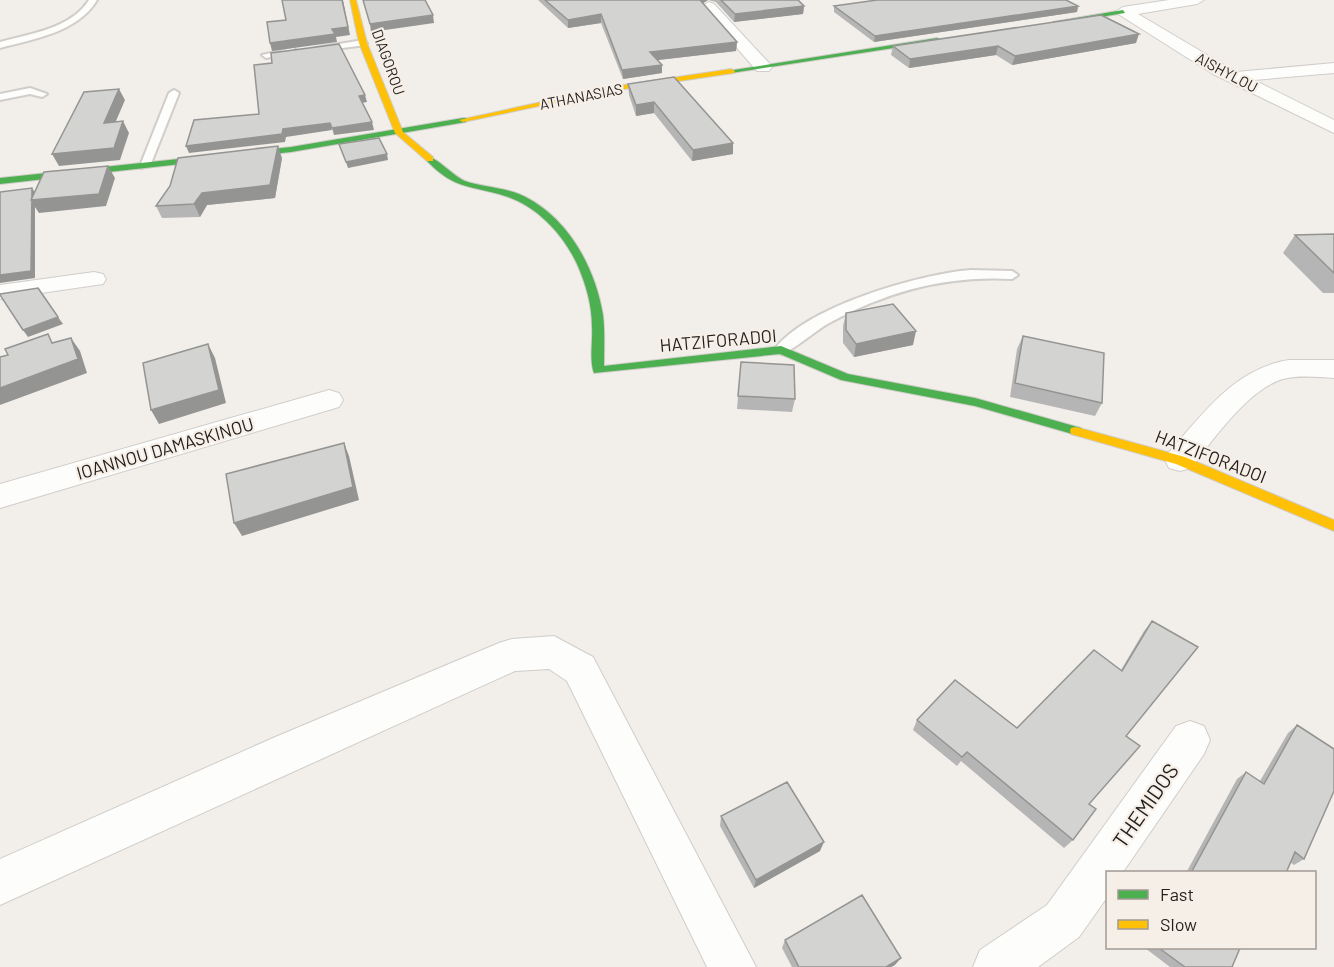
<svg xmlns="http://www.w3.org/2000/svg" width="1334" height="967" viewBox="0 0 1334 967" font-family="Barlow,sans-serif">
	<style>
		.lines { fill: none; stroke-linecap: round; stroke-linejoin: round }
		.lane-casing { stroke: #d0cdca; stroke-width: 4 }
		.street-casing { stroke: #d0cdca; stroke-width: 2 }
		.fast-casing { stroke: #d0cdca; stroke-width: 2 }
		.slow-casing { stroke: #d0cdca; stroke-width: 2 }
		.lane { fill: #fdfdfc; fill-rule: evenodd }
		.street { fill: #fdfdfc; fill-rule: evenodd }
		.fast { fill: #4caf50; fill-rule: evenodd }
		.slow { fill: #ffc107; fill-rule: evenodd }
		.wall { fill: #b5b5b5 }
		.shaded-wall { fill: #949493 }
		.building { fill: #d3d3d2; stroke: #949493; stroke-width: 1.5 }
		.labels { text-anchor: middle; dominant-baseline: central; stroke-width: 4.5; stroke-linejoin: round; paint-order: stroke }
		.far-street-label { font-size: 15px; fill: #211e1b; stroke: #f6efe7 }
		.street-label { font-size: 18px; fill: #211e1b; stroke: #f6efe7 }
		.near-street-label { font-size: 21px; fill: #211e1b; stroke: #f6efe7 }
	</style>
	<rect width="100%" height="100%" fill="#f2efea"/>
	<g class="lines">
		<g class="lane-casing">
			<path id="lane" d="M89,0H97C78,32 34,39 0,48V42C30,34 72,28 89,0Z
				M363,40L367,43L366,45L319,51L315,48Z
				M293,48L297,51L296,53L266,58L262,55Z
				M30,88L47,94L42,97L30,94L0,100V94Z
				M174,90L179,93L150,166L141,168L140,166L169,93Z
				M971,270L1012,271L1018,275L1012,279C947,275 888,291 831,322C817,329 793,351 781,354L774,350C805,307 919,274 971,270Z"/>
		</g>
		<g class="street-casing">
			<path id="street" d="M1169,0H1204L1197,4L1138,14L1236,72L1334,63V73L1254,80L1334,120V133L1213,74L1115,12L1123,7Z
				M709,2L714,4L769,63L772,67L769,71H757L704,10L701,7Z
				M94,272L103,274L106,279L103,284L0,299V285Z
				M1289,360H1334V378C1318,377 1299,375 1283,379C1248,389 1213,440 1191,468L1180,471L1169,468L1165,460L1169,452C1203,414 1235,368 1289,360Z
				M329,390L339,393L343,400L339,407L0,508V484Z
				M554,636L593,657L756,967H707L567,681L549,669L515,671L0,905V859L273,738L499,643L512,639Z
				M1190,721L1204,726L1210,740L1204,754L1123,872H1108V896L1079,937L1038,967H973L980,950L1047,905L1176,726Z"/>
		</g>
		<g class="fast-casing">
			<path id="fast" d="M1123,10L1125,13L1056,24L1053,22Z
				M937,38L939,39V41L731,73L727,71Z
				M463,118H466V122L291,152L0,184V178L291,147Z
				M427,157C436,156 453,176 465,181C482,187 501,187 519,194C566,214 595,266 603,315C605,331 604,349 604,366L781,346L848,374L975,398L1081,428L1082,431L1076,435L975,406L841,380L780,354L594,373C589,360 593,341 592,327C592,305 586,284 577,264C563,234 537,206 505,196C470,185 455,190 427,161Z"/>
		</g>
		<g class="slow-casing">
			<path id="slow" d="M350,0H356L367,43L403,132L433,157V161H427L395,133L359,43Z
				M731,69L735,71L734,73L611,91L463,122L459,120L611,87Z
				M1076,427L1185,457L1334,520V531L1176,464L1071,434L1070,431L1071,428Z"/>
		</g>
		<use href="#lane" class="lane"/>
		<use href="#street" class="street"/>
		<use href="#fast" class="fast"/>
		<use href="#slow" class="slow"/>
	</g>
	<path class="wall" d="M538,0H798L804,6L803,14L734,22L716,2L708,0L702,4L737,42L736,51L657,60L662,73L623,79L601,23L568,28Z
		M834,6H1078L1077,12L874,42L834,12Z
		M1136,43L1012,65L996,55L909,68L891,55L893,46Z
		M628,84L733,143V154L692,161L654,113L636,116L629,95Z
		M282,158L275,198L207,205L200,217L162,218L156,206Z
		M1334,234V293H1323L1283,253L1295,235Z
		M846,313L913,345L854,357L843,343V326Z
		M1023,336L1102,403L1095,416L1010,397L1017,349Z
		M741,362L795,399L792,412L737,409Z
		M1152,621L1126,736L1089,804L1073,840L1064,848L961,761L957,766L913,730L917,720L1017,728L1121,670L1144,631Z
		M1297,725L1304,859L1294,865L1290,862L1286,873H1186L1237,779L1246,772L1260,781L1288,733Z
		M721,816L820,851L754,888L720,826Z
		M785,940L895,965L891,967H792L782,948Z
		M1145,948H1240L1232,967H1170Z"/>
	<path class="shaded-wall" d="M342,0H343L350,35L336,37L337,42L272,51L270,43L332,29Z
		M700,0H708L700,5Z
		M804,6L803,14L734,22L735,14Z
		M1078,6L1077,12L874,42L875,36Z
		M601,14V23L568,28V20Z
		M433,15L434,23L371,32L370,24Z
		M1139,34L1136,43L1012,65L1015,56Z
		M737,42L736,51L650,61V52Z
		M998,46L996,55L909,68L910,59Z
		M662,65V73L623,79L622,70Z
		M119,89L125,100L110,135L104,123Z
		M365,95L367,102L361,103L359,96Z
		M654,102V113L636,116V105Z
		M123,121L129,133L120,160L59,166L52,154Z
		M372,122L374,130L334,135L332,128Z
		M330,123L332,130L286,137L285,142L189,153L186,146L283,129Z
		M733,143V154L692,161L693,150Z
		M278,146L282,158L275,198L207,205L200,217L194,204L202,193Z
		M387,154L388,160L348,168L346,162Z
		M108,166L115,178L106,206L39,213L35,207V278L0,283V275L32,188L36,194Z
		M58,317L63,324L28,337L23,330Z
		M916,331L913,345L854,357L856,344Z
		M71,338L80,351L87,373L0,405V388Z
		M208,344L215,358L226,403L159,424L151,410Z
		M344,443L349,456L359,500L242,536L234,523Z
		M824,842L820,851L754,888L756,880Z
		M901,958L895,965L891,967H886Z"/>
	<path class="building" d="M282,0H342L348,27L332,29L335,34L270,43L267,22L286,20Z
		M363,0H425L433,15L370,24Z
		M545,0H700L737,42L650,52L662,65L622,70L601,14L568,20Z
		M721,0H798L804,6L735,14Z
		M877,0H1066L1078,6L875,36L834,6Z
		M1101,15L1139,34L1015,56L998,46L910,59L893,46Z
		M339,44L365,95L359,96L372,122L332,128L330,123L283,129L282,134L186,146L194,120L259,114L254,65L272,63L271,53Z
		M674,77L733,143L693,150L654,102L636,105L628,84Z
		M119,89L104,123L123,121L114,148L52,154L84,92Z
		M379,138L387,154L346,162L339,144Z
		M278,146L270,185L202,193L194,204L156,206L170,186L178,158Z
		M108,166L99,194L31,200L44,172Z
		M32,188L31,271L0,275V192Z
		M1334,234V273L1295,235Z
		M38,288L58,317L23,330L0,295V294Z
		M893,304L916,331L856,344L846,330V313Z
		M48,334L52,343L71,338L78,359L0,388V357L8,355L5,349Z
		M1023,336L1104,353L1102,403L1015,383Z
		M208,344L219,390L151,410L143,363Z
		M741,362L794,365L795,399L738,396Z
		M344,443L353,487L234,523L226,474Z
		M1152,621L1198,647L1126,736L1140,746L1089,804L1096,809L1073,840L967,752L962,757L917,720L955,680L1017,728L1094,650L1122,671Z
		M1297,725L1334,749V791L1304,859L1295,852L1286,873H1191L1246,772L1264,784Z
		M787,782L824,842L756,880L721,816Z
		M862,895L901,958L886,967H799L785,940Z
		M1159,948H1240L1232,967H1185Z"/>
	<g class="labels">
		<g class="far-street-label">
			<text transform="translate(389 62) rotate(70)">DIAGOROU</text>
			<text transform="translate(1227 72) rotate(28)">AISHYLOU</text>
			<text transform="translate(581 96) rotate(-11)">ATHANASIAS</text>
		</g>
		<g class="street-label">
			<text transform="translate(718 340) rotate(-5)">HATZIFORADOI</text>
			<text transform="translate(165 448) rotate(-16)">IOANNOU DAMASKINOU</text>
			<text transform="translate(1211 456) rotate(21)">HATZIFORADOI</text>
		</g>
		<g class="near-street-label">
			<text transform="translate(1145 805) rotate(-55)">THEMIDOS</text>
		</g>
	</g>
	<rect x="1106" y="871" width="210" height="78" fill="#f6efe7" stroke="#a19b95" stroke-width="1.5"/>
	<rect x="1118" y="890" width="30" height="9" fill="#4caf50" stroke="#a19b95" stroke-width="1.5"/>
	<text x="1160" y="901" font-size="18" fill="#211e1b">Fast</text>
	<rect x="1118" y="920" width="30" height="9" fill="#ffc107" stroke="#a19b95" stroke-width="1.5"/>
	<text x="1160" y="931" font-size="18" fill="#211e1b">Slow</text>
</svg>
